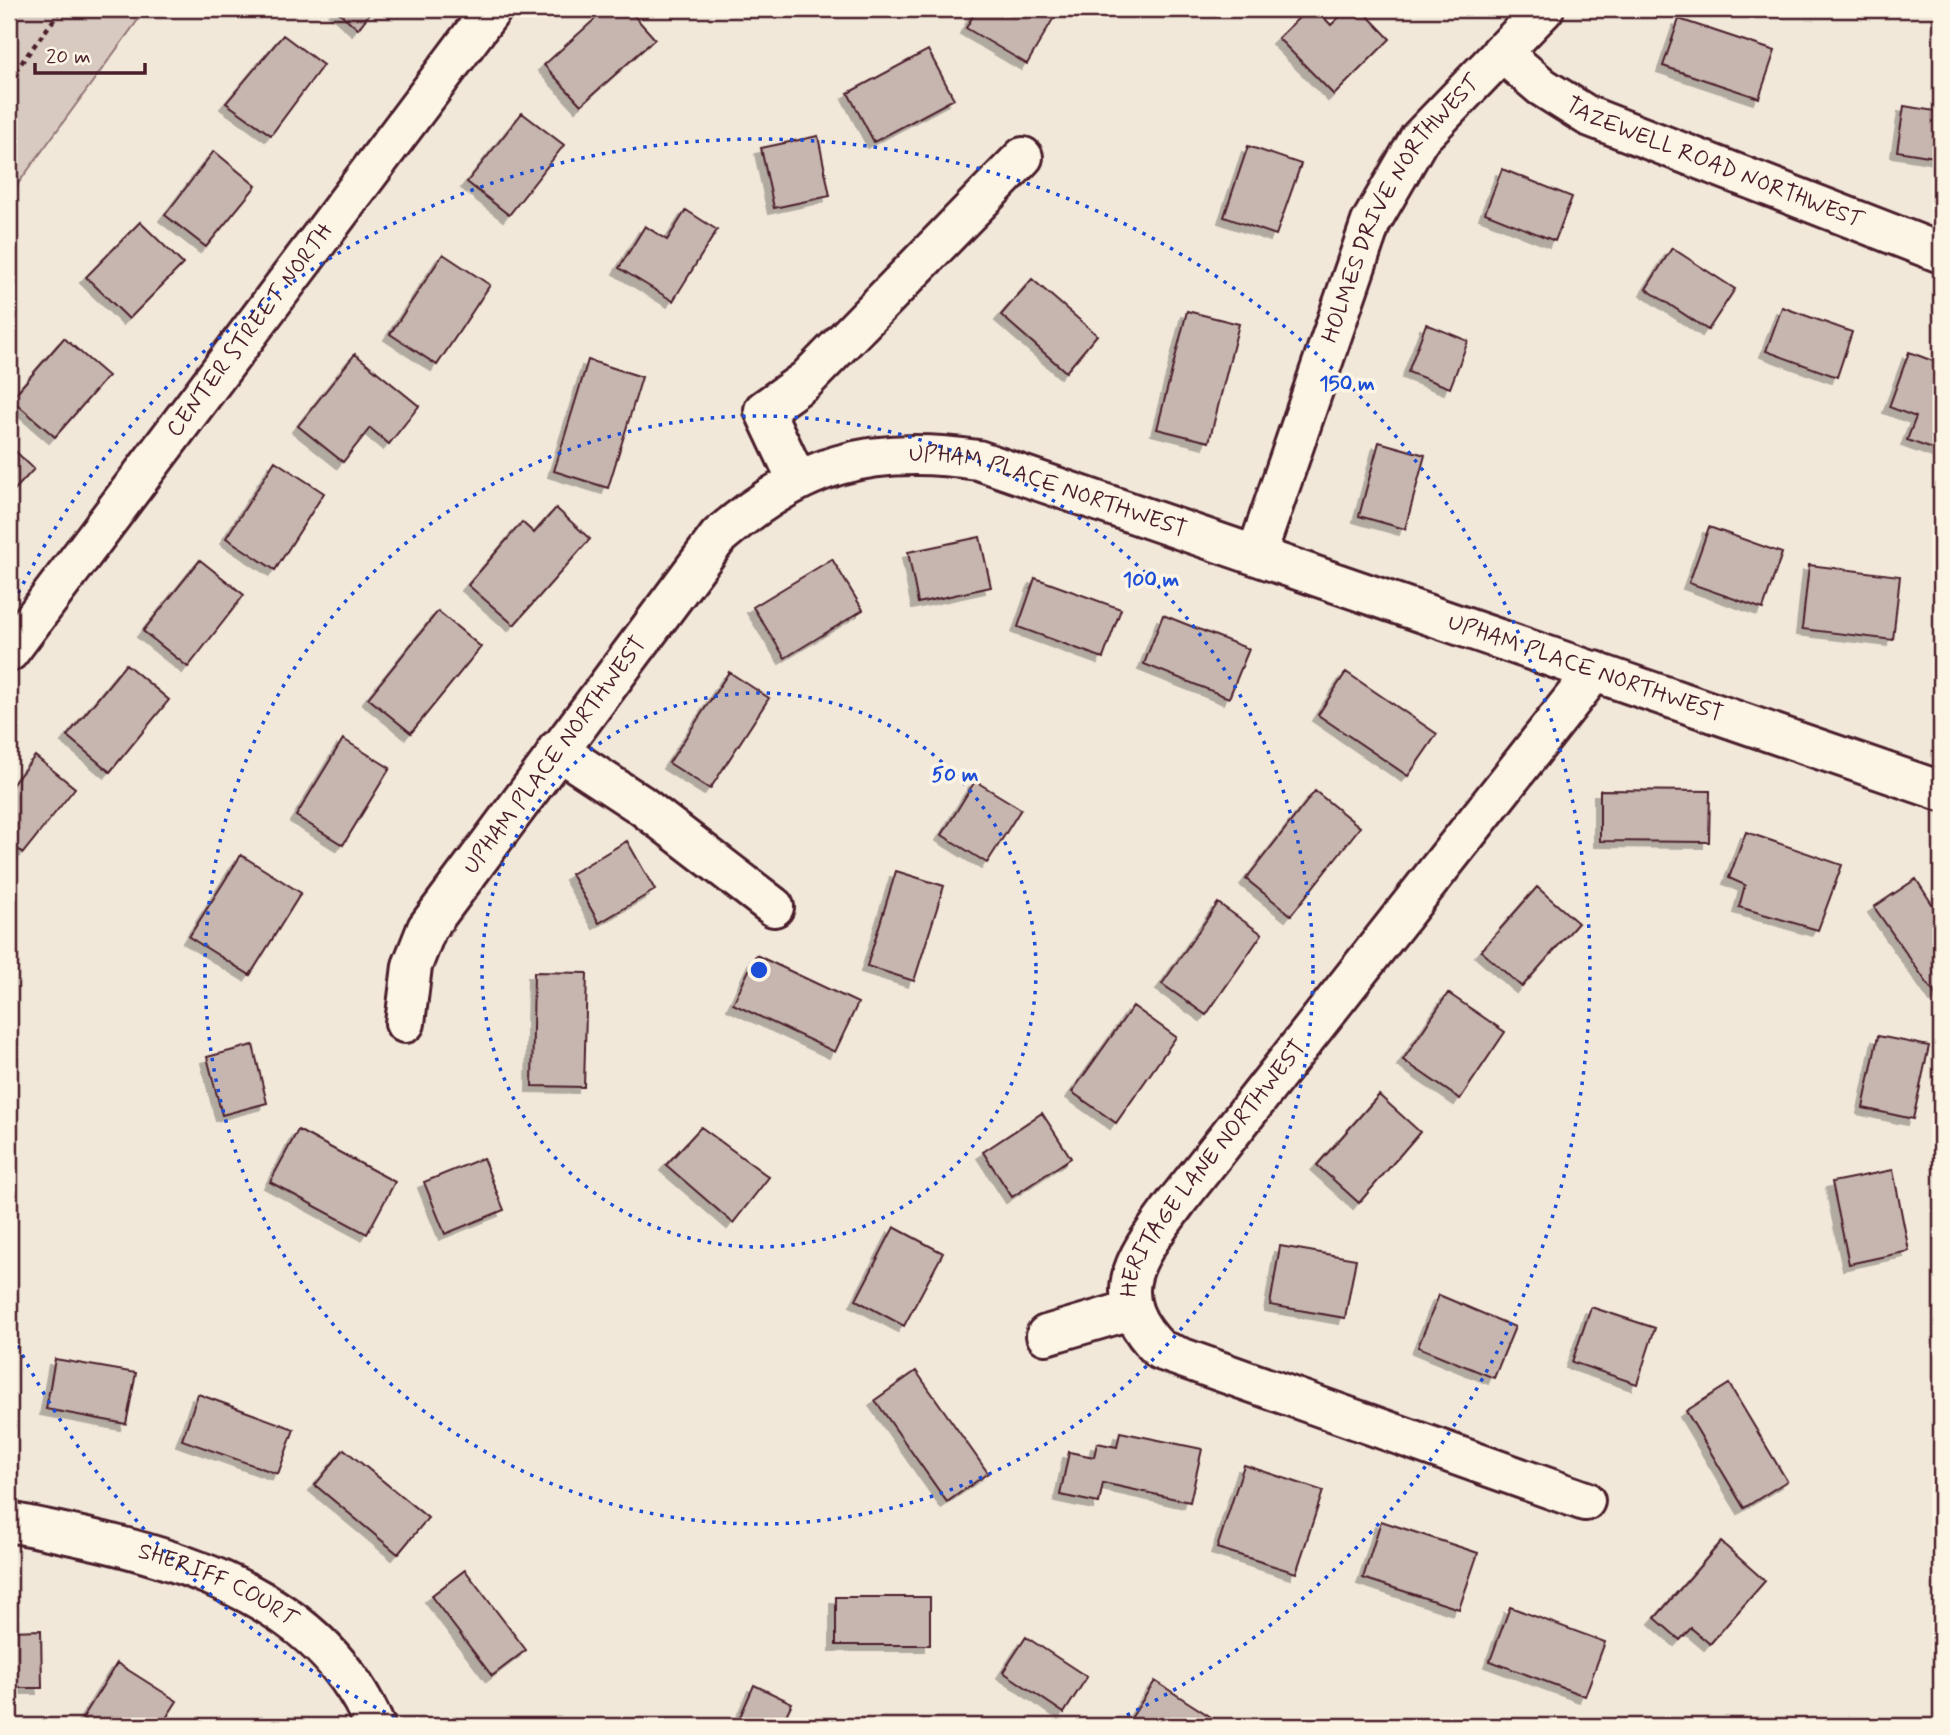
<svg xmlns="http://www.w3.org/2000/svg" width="1950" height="1735" viewBox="0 0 1950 1735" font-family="Mynerve,sans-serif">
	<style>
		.green { fill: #d8cac0; stroke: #917476; stroke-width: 2 }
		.building { fill: #c7b6af; stroke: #4a1f2b; stroke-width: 2; filter: url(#shadow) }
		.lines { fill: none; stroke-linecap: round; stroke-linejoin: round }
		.minor-casing { stroke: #4a1f2b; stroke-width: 44 }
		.path { stroke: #4a1f2b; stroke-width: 4.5; stroke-dasharray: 5 5; stroke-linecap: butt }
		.minor { stroke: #fcf5e5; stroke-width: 38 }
		.ring { fill: none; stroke: #1d4ed8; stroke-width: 3.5; stroke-dasharray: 3.5 7 }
		.labels { text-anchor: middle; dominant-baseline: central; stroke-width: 7; stroke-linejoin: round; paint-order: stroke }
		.street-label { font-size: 23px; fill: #4a1f2b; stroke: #fcf5e5 }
		.centre { fill: #1d4ed8; stroke: #fcf5e5; stroke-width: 3.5 }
		.ring-label { font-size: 21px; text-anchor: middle; font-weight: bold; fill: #1d4ed8; stroke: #fcf5e5; stroke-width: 7; stroke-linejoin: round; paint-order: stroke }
	</style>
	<defs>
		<filter id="shadow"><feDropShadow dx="-6" dy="6" stdDeviation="0" flood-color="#0004"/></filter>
	</defs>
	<rect width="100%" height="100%" fill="#f1e8da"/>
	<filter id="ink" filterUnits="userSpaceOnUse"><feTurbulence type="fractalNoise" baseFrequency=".0143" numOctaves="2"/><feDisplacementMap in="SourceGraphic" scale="14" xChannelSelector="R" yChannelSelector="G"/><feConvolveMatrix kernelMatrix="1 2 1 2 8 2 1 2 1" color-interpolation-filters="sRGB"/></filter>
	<g filter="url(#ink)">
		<path class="green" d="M9,9H146L9,196Z"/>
		<path class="building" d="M335,9H373L358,29Z
			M606,9H628L655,39L581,105L544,65Z
			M977,9H1035L1053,19L1027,64L966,28Z
			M1308,9H1316L1331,25L1348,9H1361L1390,39L1334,95L1278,38Z
			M1679,19L1775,51L1759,98L1663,66Z
			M283,35L323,65L271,135L226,103Z
			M928,50L954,99L874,142L848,93Z
			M1904,106L1941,112V158L1897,151Z
			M522,113L564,145L509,215L467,182Z
			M818,136L830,196L774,208L761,148Z
			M1248,146L1301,164L1276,235L1224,217Z
			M214,151L256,186L206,247L165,215Z
			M1502,169L1572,197L1555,241L1485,213Z
			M686,210L717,230L673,301L619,268L645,226L667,240Z
			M140,222L183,264L129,319L86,277Z
			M1672,248L1735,289L1708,330L1646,289Z
			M443,254L490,285L437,365L390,334Z
			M1032,279L1097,335L1066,372L1001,315Z
			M1782,307L1852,332L1837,377L1766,351Z
			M1187,311L1239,324L1209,442L1157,429Z
			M1426,324L1468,341L1450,388L1408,372Z
			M64,338L108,376L55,437L11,399Z
			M1909,352L1941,364V452L1907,440L1916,417L1889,407Z
			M355,354L419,406L389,444L370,428L343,462L298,426Z
			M588,360L642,377L608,488L554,471Z
			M1379,442L1425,455L1405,529L1359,516Z
			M9,445L34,469L9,496Z
			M275,461L324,493L275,570L226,538Z
			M556,508L590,539L514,625L468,585L522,522L534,533Z
			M1709,527L1782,553L1763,609L1689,583Z
			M980,537L991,587L918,603L908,552Z
			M832,559L863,610L785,658L753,607Z
			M200,560L244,595L188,667L143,631Z
			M1809,565L1900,576L1893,640L1802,629Z
			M1035,578L1121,609L1103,658L1018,627Z
			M438,611L481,647L411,733L368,698Z
			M1163,615L1249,649L1229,698L1144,664Z
			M126,664L169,700L110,772L67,736Z
			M729,672L769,698L710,789L669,763Z
			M1346,672L1437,734L1408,776L1318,715Z
			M343,739L390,768L343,845L296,816Z
			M35,756L75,788L23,853L9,842V789Z
			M975,781L1021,809L987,863L942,835Z
			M1600,790L1710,791L1709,842L1600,841Z
			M1315,791L1360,827L1291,915L1246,879Z
			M1746,832L1842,865L1818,930L1739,907L1745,885L1729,878Z
			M627,841L655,890L599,923L571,874Z
			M241,855L301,893L250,975L189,937Z
			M896,871L944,886L914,981L867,966Z
			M1916,879L1941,918V993L1936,996L1874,907Z
			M1537,887L1578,923L1522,987L1481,951Z
			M1218,903L1262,934L1206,1015L1162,984Z
			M756,955L858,1003L835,1052L733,1004Z
			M534,972L587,973L584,1087L532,1086Z
			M1448,993L1505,1032L1460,1099L1403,1060Z
			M1133,1006L1176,1037L1116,1123L1072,1092Z
			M1878,1036L1929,1046L1913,1119L1863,1108Z
			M253,1045L267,1103L222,1115L207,1057Z
			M1379,1095L1420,1132L1359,1203L1317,1165Z
			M1042,1113L1071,1158L1012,1197L983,1152Z
			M701,1127L769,1177L733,1223L666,1165Z
			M298,1130L395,1182L367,1234L270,1182Z
			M483,1158L504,1210L445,1234L424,1182Z
			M1893,1170L1909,1251L1849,1264L1832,1182Z
			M894,1227L943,1253L904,1326L856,1300Z
			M1280,1246L1356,1259L1345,1318L1270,1305Z
			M1439,1295L1515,1327L1494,1378L1418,1347Z
			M1591,1307L1655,1328L1637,1384L1572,1362Z
			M55,1359L136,1373L126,1424L46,1409Z
			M916,1371L988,1473L947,1502L875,1400Z
			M1729,1384L1787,1481L1744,1508L1686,1411Z
			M198,1394L294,1429L278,1474L182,1440Z
			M1120,1432L1202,1449L1190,1502L1103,1483L1099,1503L1060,1495L1069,1452L1094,1457L1097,1443L1117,1447Z
			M344,1449L428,1518L398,1554L315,1485Z
			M1244,1465L1323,1491L1296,1573L1217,1548Z
			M1381,1521L1478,1553L1459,1609L1363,1578Z
			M1721,1542L1765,1581L1710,1644L1691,1628L1680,1640L1655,1618Z
			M465,1570L526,1650L492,1676L431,1596Z
			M836,1597H930V1645H836Z
			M1510,1607L1605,1642L1585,1696L1490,1661Z
			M41,1630L42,1688H9V1631Z
			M1026,1637L1087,1677L1064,1713L1003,1672Z
			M117,1663L177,1701L161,1726H94L82,1719Z
			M1155,1681L1225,1726H1126Z
			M754,1685L792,1703L781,1726H736Z"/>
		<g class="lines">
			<g class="minor-casing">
				<g id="minor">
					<path id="s1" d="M1501,52L1542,87L1588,116L1941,253"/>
					<path d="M797,480L764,410L806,380L1023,157"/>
					<path id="s2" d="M1257,553L1371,222L1419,139L1544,9"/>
					<path id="s3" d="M9,652L492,9"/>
					<path d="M557,750L641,805L774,907"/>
					<path id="s4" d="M405,1023L412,966L427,928L719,536C802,464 869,444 978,460L1941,791"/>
					<path d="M1046,1335L1131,1310"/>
					<path id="s5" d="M1585,1501L1160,1350C1102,1292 1139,1254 1178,1200L1595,671"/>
					<path id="s6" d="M9,1522C146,1549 315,1582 375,1726"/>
				</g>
			</g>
			<path class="path" d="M9,79L62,9"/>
			<use href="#minor" class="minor"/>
		</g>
	</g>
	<g class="ring">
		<circle cx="759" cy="970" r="277"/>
		<circle cx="759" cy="970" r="554"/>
		<path d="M414 1726A831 831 0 0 1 9 1328M9 612A831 831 0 1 1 1104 1726"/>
	</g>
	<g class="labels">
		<g class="street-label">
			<text stroke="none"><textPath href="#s1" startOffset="243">TAZEWELL ROAD NORTHWEST</textPath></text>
			<text stroke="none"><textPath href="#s2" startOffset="376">HOLMES DRIVE NORTHWEST</textPath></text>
			<text stroke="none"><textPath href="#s3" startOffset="402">CENTER STREET NORTH</textPath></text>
			<text stroke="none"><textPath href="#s4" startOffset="943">UPHAM PLACE NORTHWEST</textPath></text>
			<text stroke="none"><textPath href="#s4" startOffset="1510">UPHAM PLACE NORTHWEST</textPath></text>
			<text stroke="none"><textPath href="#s4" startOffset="313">UPHAM PLACE NORTHWEST</textPath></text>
			<text stroke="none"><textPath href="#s5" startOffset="668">HERITAGE LANE NORTHWEST</textPath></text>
			<text stroke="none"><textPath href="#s6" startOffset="219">SHERIFF COURT</textPath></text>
		</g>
	</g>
	<circle cx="759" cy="970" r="10" class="centre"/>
	<g class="ring-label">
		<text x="1347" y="390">150 m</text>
		<text x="1151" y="586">100 m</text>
		<text x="955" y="781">50 m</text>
	</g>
	<rect width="1950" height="1735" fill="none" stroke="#fcf5e5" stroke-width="35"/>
	<rect x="18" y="18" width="1915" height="1700" fill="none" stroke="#4a1f2b" stroke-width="2.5" filter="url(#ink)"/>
	<path d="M35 63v10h110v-10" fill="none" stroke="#4a1f2b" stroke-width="3.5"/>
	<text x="46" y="63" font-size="21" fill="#4a1f2b" stroke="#fcf5e5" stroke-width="5" paint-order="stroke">20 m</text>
</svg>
